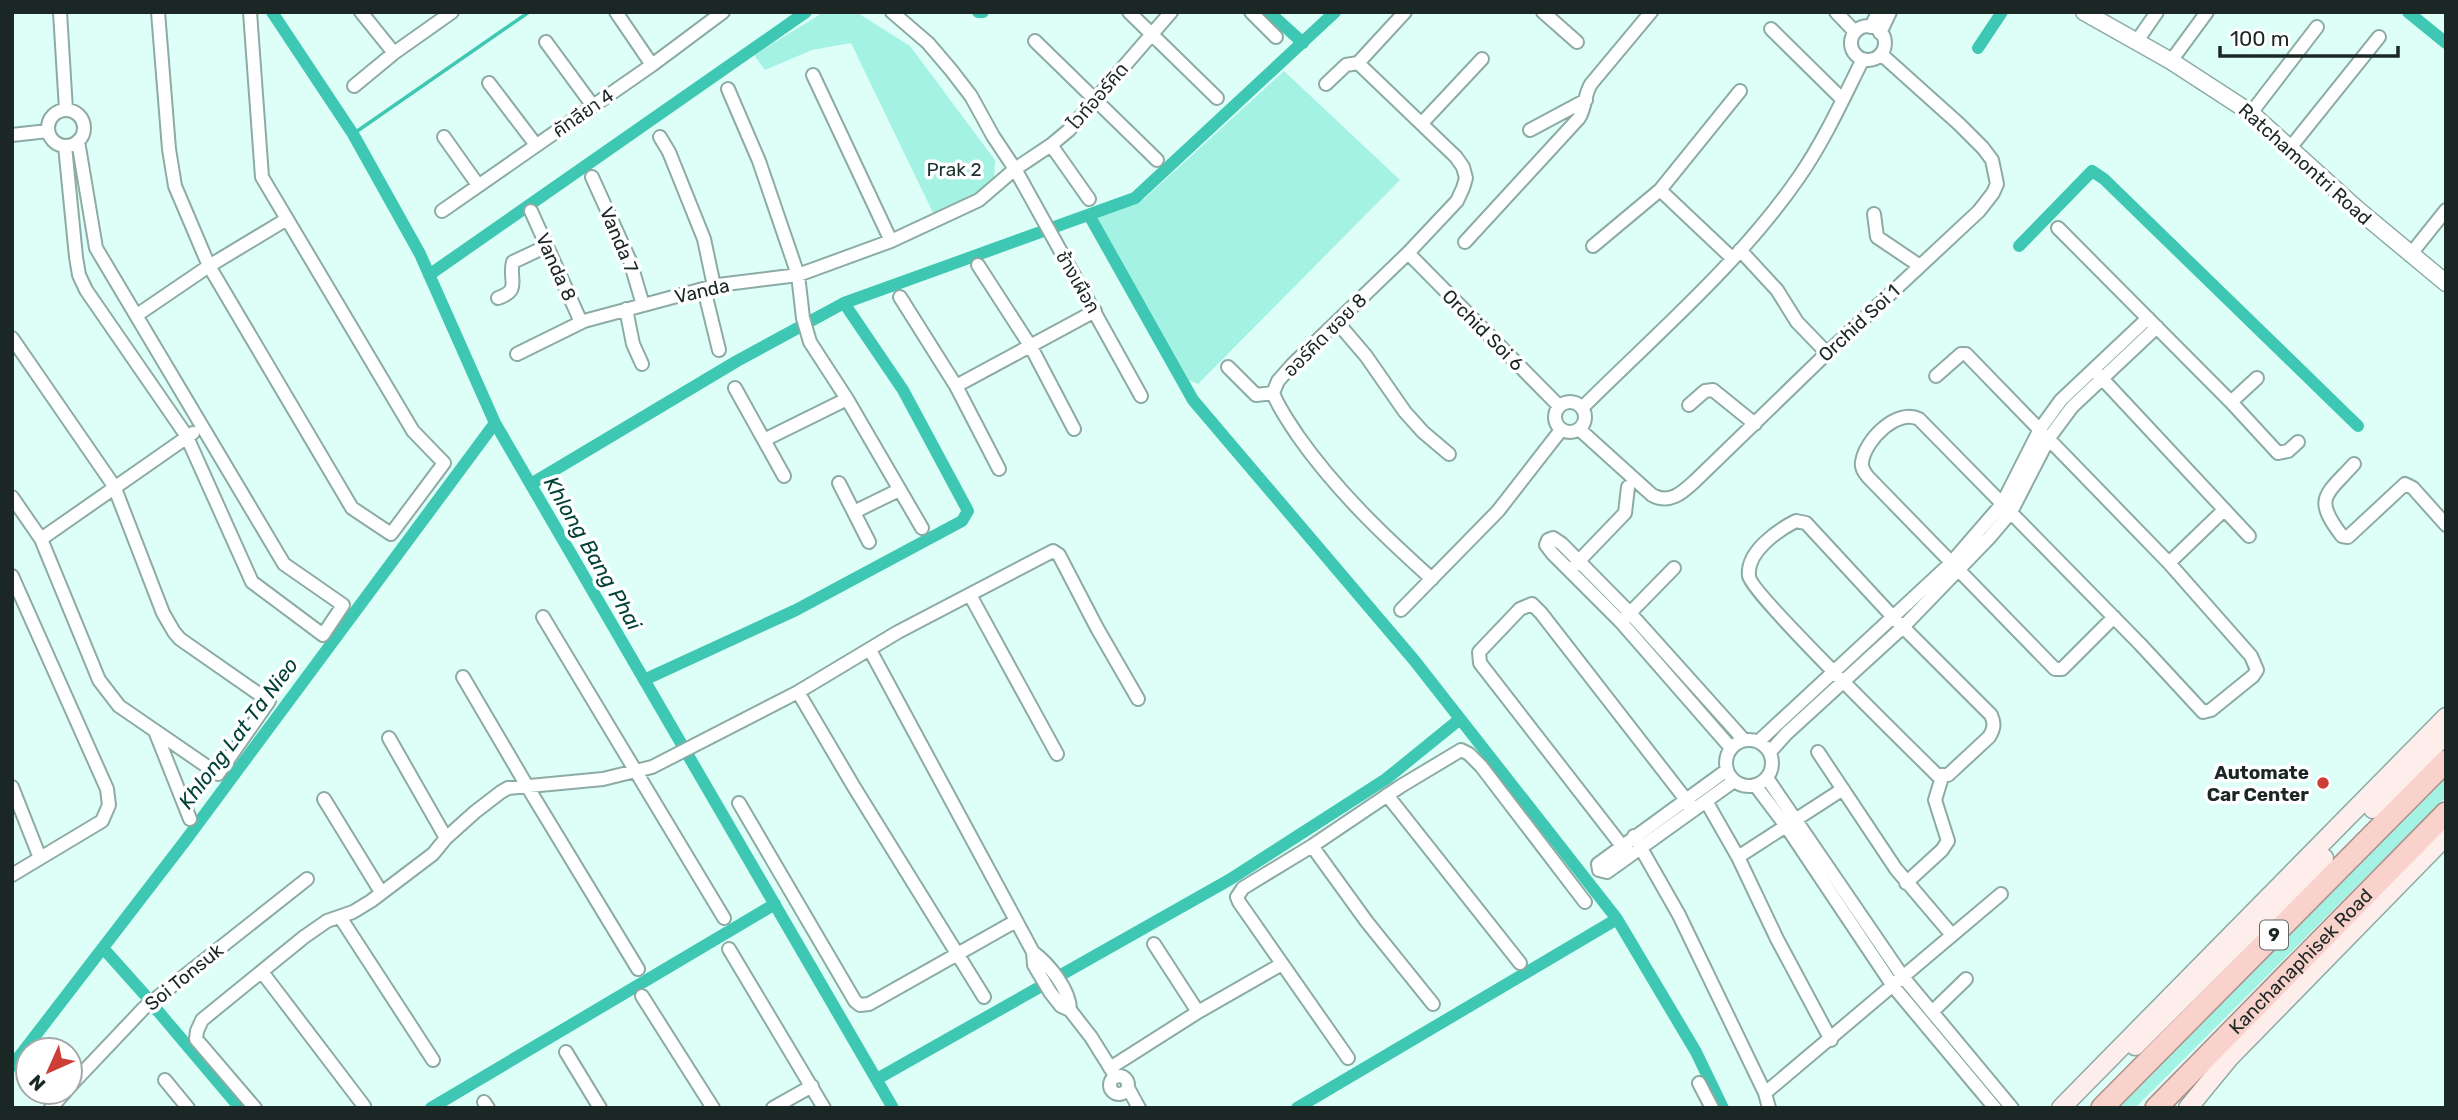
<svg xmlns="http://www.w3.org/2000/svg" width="2458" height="1120" viewBox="0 0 2458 1120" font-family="Rubik,'Noto Sans Thai',sans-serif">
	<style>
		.green { fill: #a3f2e3 }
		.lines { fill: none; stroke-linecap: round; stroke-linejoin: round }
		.stream { stroke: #3ec7b2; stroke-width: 3.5 }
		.canal { stroke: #3ec7b2; stroke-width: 12 }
		.minor-casing { stroke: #8daba5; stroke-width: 16 }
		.tertiary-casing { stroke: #8daba5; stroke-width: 19 }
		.secondary-casing { stroke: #8daba5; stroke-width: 21 }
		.trunk-casing { stroke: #ab8f89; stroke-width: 24 }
		.minor { stroke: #fff; stroke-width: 12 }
		.tertiary { stroke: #fff; stroke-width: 16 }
		.secondary { stroke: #fdeeec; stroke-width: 18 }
		.trunk { stroke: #fad2cc; stroke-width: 21 }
		.poi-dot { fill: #cc3e36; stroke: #fff; stroke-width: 2.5 }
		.labels { text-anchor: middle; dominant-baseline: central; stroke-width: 7; stroke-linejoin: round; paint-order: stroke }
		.shield { fill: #fff; stroke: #5f6866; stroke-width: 2 }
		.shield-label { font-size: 18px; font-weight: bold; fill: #1b2725 }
		.street-label { font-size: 19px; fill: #1b2725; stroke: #fff }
		.park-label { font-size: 19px; fill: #1d3430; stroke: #fff }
		.poi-label { font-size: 19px; font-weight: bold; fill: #1b2725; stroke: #fff; text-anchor: end }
		.water-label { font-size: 21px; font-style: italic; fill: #024138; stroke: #fff }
	</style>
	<rect width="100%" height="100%" fill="#defff8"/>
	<path class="green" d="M824,12H856L910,46L995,160L994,183L973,205L936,219L851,43L812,50L765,70L754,55Z
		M1284,71L1400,180L1198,384L1189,380L1097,217L1144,199Z
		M2446,775V797L2135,1108H2113Z"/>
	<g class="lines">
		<path class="stream" d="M353,134L529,12"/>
		<path class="canal" d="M272,12L353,134L420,254L495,423L893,1108
			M978,12H983
			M1269,12L1303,43
			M2408,12L2446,43
			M1978,48L2002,12
			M1089,215L1193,400L1414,660L1617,919L1696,1052L1723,1108
			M2019,246L2092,171L2104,179L2358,426
			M429,275L806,12
			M531,484L737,361L844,303L1135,198L1335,12
			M644,680L796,610L962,521L968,511L903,390L844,303
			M103,948L145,995
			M157,1010L240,1108
			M12,1066L185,841L495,423
			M877,1079L1229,880L1386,779L1460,719
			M431,1108L775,904
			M1297,1108L1617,919"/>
		<g class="minor-casing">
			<path id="minor" d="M60,12L66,110
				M158,12L169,149L175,186L209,266L352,508L391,534L444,463L413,431L262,177L250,12
				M361,12L394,53
				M616,12L652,65
				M892,12L928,43L951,70L971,96L993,136L1015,169L1141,396
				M1129,12L1217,98
				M1251,12L1276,37
				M1543,12L1577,42
				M1836,12L1855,32
				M1851 43a17 17 0 1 1 34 0a17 17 0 1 1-34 0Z
				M1871,27L1878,12
				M1771,29L1842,99
				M1880,33L1890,12
				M1035,41L1157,160
				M2137,41L2157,12
				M546,42L593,106
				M2171,61L2207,12
				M1358,63L1405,12
				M813,75L891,241
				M489,83L536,145
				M1326,84L1346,65L1358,63L1456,157L1463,167L1466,178L1463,188L1457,201L1408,253L1293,364L1278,381L1273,393C1279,409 1289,422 1298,436C1336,490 1383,535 1432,579
				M354,86L394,53L452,12
				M728,89L759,161L798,275L803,318L810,342L847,399L922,528
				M48 128a18 18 0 1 1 36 0a18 18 0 1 1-36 0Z
				M2251,113L2317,27
				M1422,123L1482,59
				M1530,130L1586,100
				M12,135L48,131
				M444,137L478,185
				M660,137L669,152L704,239L714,286
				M1051,145L1089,199
				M65,146L76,257L79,275L86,290L186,435L252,582L323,635L343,605L284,564L96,248L78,141
				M2290,148L2379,37
				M592,177L630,261L643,305
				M1660,190L1732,258
				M442,211L652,65L723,12
				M531,211L581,322
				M1874,214L1877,237L1920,266
				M2058,228L2231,402L2278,453L2288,451L2298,442
				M1465,242L1579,118C1586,107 1584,95 1591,84L1651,12
				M1593,246L1660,190L1740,91
				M1740,250L1777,290L1797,322L1827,353
				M1408,253L1559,406
				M2410,255L2446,210
				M978,265L1031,347L1074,429
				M704,289L719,350
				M900,297L956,386L999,469
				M498,298C522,290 508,279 513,262L547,246
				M626,309L633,344L642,364
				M137,315L209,266L287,219
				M1337,322L1366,356L1405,412L1423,432L1449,454
				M12,338L114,486L163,613L174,632L180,639L269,701L218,774L119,706L99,680L41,539L12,497
				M517,354L584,321L718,285L798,275L891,241L979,200L1015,169L1051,145L1069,130L1171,12
				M1228,367L1256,395L1273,393
				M2096,372L2249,536
				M1936,376L1961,354H1966L2169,563L2251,656L2257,670L2253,676L2211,710L2203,712L2140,644L1919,419C1897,408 1865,440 1862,462C1861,468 1864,472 1868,477L2055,669H2062L2114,617
				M956,386L1095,311
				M735,388L784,476
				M1555 417a15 15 0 1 1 30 0a15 15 0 1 1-30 0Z
				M2231,402L2257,378
				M1689,405L1705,391L1713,390L1755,424
				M1582,408C1656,334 1739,264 1799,177C1824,141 1843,99 1863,59
				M1579,429L1652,495C1670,505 1683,492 1696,480L1827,353L1979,211L1993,193L1997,184L1992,160L1983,148L1959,124L1881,54
				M764,440L847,399
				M2354,464C2325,496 2313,498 2342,536L2348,537L2405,484L2413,488L2446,525
				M839,483L869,542
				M854,512L899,490
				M1796,521L1806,523L1893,617L1991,715C1995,724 1994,729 1989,737L1948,775H1937C1913,751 1750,592 1749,576C1746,552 1778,530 1796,521Z
				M41,539L193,433
				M2169,563L2224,510
				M1573,567L1625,513L1628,487
				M12,576L107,789L109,805L102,821L12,875
				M970,595L1057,754
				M1401,610L1498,511L1561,430
				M543,617L724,918
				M1625,618L1674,568
				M870,650L1033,952L1034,965L1050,992L1061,1006L1070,1010L1091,1037L1116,1077
				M463,677L527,786L638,969
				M798,692L854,787L984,997
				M155,731L190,819
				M389,738L446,838
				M1726 763a23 23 0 1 1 46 0a23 23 0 1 1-46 0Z
				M1759,741L1951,563L2002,504L2040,429L2061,400L2148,318
				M1731,748L1621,622L1552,553L1546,545L1548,540L1553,538L1562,544L1630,613L1744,740
				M1770,752L1787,733L1903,627L1989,538L2011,512L2049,438L2072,407L2157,327
				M1818,752L1896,869L1952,935
				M1727,770L1598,864L1599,870L1607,872L1734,781
				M1767,778L1903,977L2012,1108
				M1755,785L1786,826L1893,986L1995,1108
				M12,787L40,858
				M1387,795L1520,963
				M324,799L381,892
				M1706,801L1738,857
				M739,803L855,1001L860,1005L869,1004L1016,921
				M1634,836L1679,915L1765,1093L2001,894
				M1312,846L1367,922L1433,1004
				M1629,855L1480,663L1479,652L1520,609L1532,604L1541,613L1694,810
				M1906,883L1942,850L1948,841L1935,800L1942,777
				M340,917L433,1060
				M1154,944L1198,1012
				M729,949L824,1108
				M1033,952C1049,964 1070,990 1070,1010
				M262,972L364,1106
				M642,996L713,1108
				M1932,1012L1966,979
				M1831,1040L1777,939L1738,857L1843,789
				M566,1052L600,1108
				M1348,1058L1239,902L1237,897L1243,888L1312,846L1401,786L1461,750L1469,754L1481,766L1585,902
				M1110,1068L1198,1012L1282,964
				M1110 1085a9 9 0 1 1 18 0a9 9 0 1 1-18 0Z
				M165,1080L188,1108
				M1699,1083L1712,1108
				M70,1086L144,1008L307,879
				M1128,1088L1139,1108
				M1765,1093L1769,1108
				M484,1102L488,1108
				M51,1108L65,1092
				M255,1108L196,1039L197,1031L202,1020L304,937L327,921L353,912L371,901L433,854L446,838L475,812L501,792L508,788L603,779L652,767L798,692L898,632L1053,551L1059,555L1097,628L1138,699
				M773,1108L812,1086"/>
		</g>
		<g class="tertiary-casing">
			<path id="tertiary" d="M2084,12L2171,61L2251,113L2357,209L2446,283"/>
		</g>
		<g class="secondary-casing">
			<path id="secondary" d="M2373,809L2446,734
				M2135,1046L2324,858
				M2061,1108L2446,717
				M2188,1108L2229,1058L2446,836"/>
		</g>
		<g class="trunk-casing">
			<g id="trunk">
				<path d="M2102,1108L2446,761"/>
				<path id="s1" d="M2156,1108L2446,813"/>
			</g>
		</g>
		<use href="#minor" class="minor"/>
		<use href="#tertiary" class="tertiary"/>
		<use href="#secondary" class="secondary"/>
		<use href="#trunk" class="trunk"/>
	</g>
	<circle class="poi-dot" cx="2323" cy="783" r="7"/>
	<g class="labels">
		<rect class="shield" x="2260" y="920.5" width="28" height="29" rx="5"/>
		<g class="shield-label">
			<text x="2274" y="935">9</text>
		</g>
		<g class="street-label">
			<text transform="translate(1098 96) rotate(-49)">ไวท์ออร์คิด</text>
			<text transform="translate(583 113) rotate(-35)">คัทลียา 4</text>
			<text transform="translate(2305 164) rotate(42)">Ratchamontri Road</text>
			<text transform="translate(619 240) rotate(67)">Vanda 7</text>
			<text transform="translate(556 267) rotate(66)">Vanda 8</text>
			<text transform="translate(1078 282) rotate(60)">ช้างเผือก</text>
			<text transform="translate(702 291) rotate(-13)">Vanda</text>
			<text transform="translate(1859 323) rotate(-43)">Orchid Soi 1</text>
			<text transform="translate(1483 330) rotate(45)">Orchid Soi 6</text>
			<text transform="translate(1325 335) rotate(-45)">ออร์คิด ซอย 8</text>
			<text stroke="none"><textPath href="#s1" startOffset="206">Kanchanaphisek Road</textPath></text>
			<text transform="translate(184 977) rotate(-39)">Soi Tonsuk</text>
		</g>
		<g class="park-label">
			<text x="954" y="169">Prak 2</text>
		</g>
		<g class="poi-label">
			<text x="2309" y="772">Automate<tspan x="2309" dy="22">Car Center</tspan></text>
		</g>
		<g class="water-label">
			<text transform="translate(593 553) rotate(60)">Khlong Bang Phai</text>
			<text transform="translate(238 733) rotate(-53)">Khlong Lat Ta Nieo</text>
		</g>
	</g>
	<rect width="2458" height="1120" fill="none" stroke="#1b2725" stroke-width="28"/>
	<g transform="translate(49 1071) rotate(225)"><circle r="33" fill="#ffffff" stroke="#a4a9a8" stroke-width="2"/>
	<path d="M0-5L12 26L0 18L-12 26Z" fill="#cc3e36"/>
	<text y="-10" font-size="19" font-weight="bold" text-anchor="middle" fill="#1b2725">N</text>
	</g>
	<path d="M2220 46v10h178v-10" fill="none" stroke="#1b2725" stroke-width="3.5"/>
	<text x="2230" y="46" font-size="21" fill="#1b2725" stroke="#ffffff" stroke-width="5" paint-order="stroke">100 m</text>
</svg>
